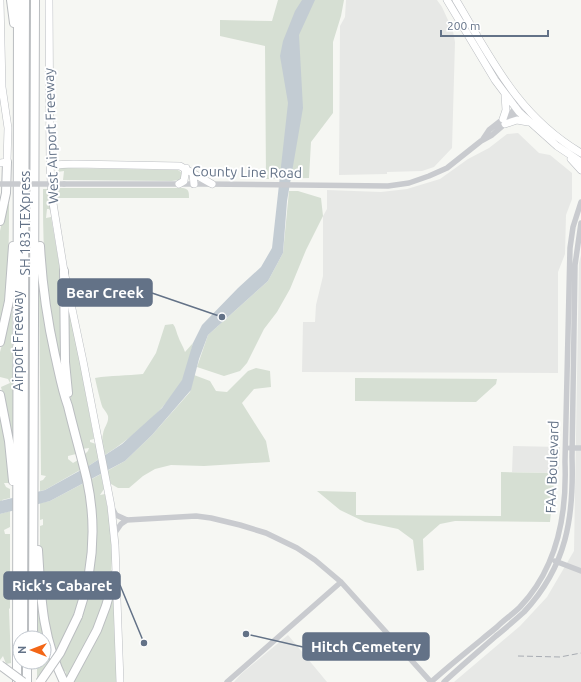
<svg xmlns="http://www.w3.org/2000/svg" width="581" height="682" viewBox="0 0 581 682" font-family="Ubuntu,sans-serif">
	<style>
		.built { fill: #e7e8e6 }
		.green { fill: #d6dfd3 }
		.water { fill: #c3ccd3 }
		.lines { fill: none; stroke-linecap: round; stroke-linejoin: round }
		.major-casing { stroke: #bbbec2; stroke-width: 8 }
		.highway-casing { stroke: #babdc0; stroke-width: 10 }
		.minor { stroke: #c9cbcf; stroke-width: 5.5 }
		.major { stroke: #fff; stroke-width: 7 }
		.highway { stroke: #fff; stroke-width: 8 }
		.rail { stroke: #a8acb3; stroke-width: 1; stroke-dasharray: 6 3; stroke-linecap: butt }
		.highway-bridge-casing { stroke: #babdc0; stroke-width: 10; stroke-linecap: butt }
		.minor-bridge { stroke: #c9cbcf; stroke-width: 5.5 }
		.highway-bridge { stroke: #fff; stroke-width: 8 }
		.labels { text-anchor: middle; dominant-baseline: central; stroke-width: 4; stroke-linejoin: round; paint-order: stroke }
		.street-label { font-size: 14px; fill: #637287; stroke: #fff }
		.leader { fill: none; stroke: #637287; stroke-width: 1.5 }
		.callout-dot { fill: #637287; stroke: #fff; stroke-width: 1.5 }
		.callout { fill: #637287; stroke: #637287; stroke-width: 1.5 }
		.callout-label { font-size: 15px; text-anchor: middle; font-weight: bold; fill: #fff }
	</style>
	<rect width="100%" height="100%" fill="#f6f7f3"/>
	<path class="built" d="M346,0H437L442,7L453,31L455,42L452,148L434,167L422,171L387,172V174L339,175L340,26L345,17Z
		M518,133L539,153L550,155L572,173V199L566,215L565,254L558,272V373L302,372L303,322H315L316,305L323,276V216L327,209V190L381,192L407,189L440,179L468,159L489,148L507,134Z
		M581,255V682H454L520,626L547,597L574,551L579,263Z
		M513,446L560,447L559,473L512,472Z
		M288,635L327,682H234L241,674Z"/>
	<path class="green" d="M278,0H344L341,16L333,42V113L311,142L309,178L266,179L265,46L220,36V20L272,21Z
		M63,168L178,170L182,173V176L179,180L172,181L63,180L64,171L57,172L55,176L57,188H183C189,189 189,192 189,198H56L53,173L56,170Z
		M43,189H48L51,211V212L49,209H47L46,218L51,217L61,275L62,365H61C55,336 49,307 46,277C43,248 43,218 43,189Z
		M289,191H298L321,198L323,216L306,250L290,289L277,312L264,329L247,363L240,371L224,376L197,367L208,335L268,281L283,253Z
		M6,204H9C9,247 9,283 0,325V231Z
		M39,288L45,327L76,454L68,456V459L73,463L78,460L80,470L45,490L40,491V481L43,480L46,476L41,475Z
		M68,298L94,439L90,440V442L96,444L99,459L87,467L84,455L88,451L89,448L82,449L72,407L68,381Z
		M11,312L12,313L14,456L9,419L1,387L10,383L8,379L0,377V352Z
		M173,324C176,328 176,331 178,336C180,342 183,346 185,352L193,343C190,355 188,370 182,381C164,411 133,437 105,455C103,448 101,441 103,434C104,427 109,423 108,416C107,413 105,411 103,408C101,405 96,382 95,378C111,375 127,376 143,374L156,353L165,325Z
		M256,368L270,371L271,387L254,389L242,403L266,441L270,462L204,466L171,465L155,469L143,476L129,488H118L111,484L107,471L125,461L152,435L190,392L194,375L210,381L216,391L227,392L248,371Z
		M355,378L497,379L496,384L476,402L357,401H355Z
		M0,401L3,414L10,483H4L6,487L10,489V498L2,500L0,511Z
		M501,472L555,473L550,522L455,521L440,524L423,539L424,570L417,571L413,540L398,529L365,522L340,510L317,491L356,492V515L501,516Z
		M101,474L104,489L100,495L105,494L109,517L112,553L111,578L103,611L67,682L64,678L66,672L61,669L62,667L58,662L71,640L87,599L90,480Z
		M84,483C92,528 90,575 73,617C69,629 62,640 57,651H53L49,634L40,551V526L43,525V519L40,520V503L50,501Z
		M10,511V527L4,530L5,534H10V608L9,609L11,663L6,664L3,656L0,660V514Z
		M114,589L118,682H72Z
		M38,603H39L51,660L37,679V662H44V638H38Z"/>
	<path class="water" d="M302,0H315L299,35L303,108L287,201L283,253L268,281L208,335L199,359L191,390L152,435L125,461L50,501L0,514V501L45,490L90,465L122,444L162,408L182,380L193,343L202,325L238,288L261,267L272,248L288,103L280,56L283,41L295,11Z"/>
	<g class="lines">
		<g class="major-casing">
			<path id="major" d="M49,0L50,165L52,197L64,271L83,361L111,506L115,545L120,682
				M447,0L495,80L519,112L557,146L581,162
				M456,0C492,60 518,116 581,153
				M503,119L506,110L505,95
				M505,124L517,120L528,122
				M571,159L581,170
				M0,163L7,162L8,128L2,87L0,0
				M50,165L74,164L180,166L212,184
				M191,172L193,174L194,184
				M179,184L184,181L186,168"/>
		</g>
		<g class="highway-casing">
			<path id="highway" d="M11,0L14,23
				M0,221L6,193L7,162
				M40,246C42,283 47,319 55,355C59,372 62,390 68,406C74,431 81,455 87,480C97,526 93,572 78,616
				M64,271L65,362L68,393
				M0,342L9,301L13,246
				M0,395L9,441L13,481
				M38,550C41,598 42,638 64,682
				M23,638L25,0
				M33,638L35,0
				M17,682L18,0
				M27,682V662
				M69,682L97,630L106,606L115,574"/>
		</g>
		<path class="minor" d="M483,139L489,130L522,104
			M64,184H202L388,186L409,183L429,176L447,168L481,141L492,135L525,107
			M570,448H581
			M112,508L116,515L127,520L196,516L211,518L240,525L266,533L297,548L315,560L341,582L431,682
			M114,534L121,524L127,520
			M555,561L581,571
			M227,682L341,582
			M431,682C452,663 475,645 497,627C504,620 513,614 520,607C558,567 567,514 565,462L570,248L573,227L581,202
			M444,682C461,666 479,651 496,636C506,628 515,620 524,612C567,566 574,517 572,457L575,265L581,223"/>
		<use href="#major" class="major"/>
		<use href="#highway" class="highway"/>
		<path class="rail" d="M518,656L560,657L581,653"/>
		<g class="highway-bridge-casing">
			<path id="highway-bridge" d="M0,665L23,682
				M40,682L60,653L78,616"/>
		</g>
		<path class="minor-bridge" d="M0,184H64"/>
		<use href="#highway-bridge" class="highway-bridge"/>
	</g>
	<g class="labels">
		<g class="street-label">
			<text transform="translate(51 136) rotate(-92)">West Airport Freeway</text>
			<text transform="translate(247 172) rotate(1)">County Line Road</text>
			<text transform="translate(25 223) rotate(-90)">SH 183 TEXpress</text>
			<text transform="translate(18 341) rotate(-90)">Airport Freeway</text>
			<text transform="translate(552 467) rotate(-88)">FAA Boulevard</text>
		</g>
	</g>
	<path class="leader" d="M222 317L152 293M144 643L120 585M246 634L303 647"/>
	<g class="callout-dot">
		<circle cx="222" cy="317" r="4"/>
		<circle cx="144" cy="643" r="4"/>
		<circle cx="246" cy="634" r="4"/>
	</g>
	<g class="callout">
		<rect x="58" y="279" width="94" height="27" rx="4"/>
		<rect x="4" y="572" width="116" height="27" rx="4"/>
		<rect x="303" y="633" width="126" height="27" rx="4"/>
	</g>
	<g class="callout-label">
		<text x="105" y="298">Bear Creek</text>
		<text x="62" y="591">Rick's Cabaret</text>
		<text x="366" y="652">Hitch Cemetery</text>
	</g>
	<g transform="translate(32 650) rotate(270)"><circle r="19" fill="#ffffff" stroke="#c1c7cf"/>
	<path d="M0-3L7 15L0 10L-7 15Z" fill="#f36616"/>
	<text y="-6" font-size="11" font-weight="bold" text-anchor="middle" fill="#637287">N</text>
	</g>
	<path d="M441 30v6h107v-6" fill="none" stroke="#637287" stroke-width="2"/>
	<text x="447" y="30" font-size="12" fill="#637287" stroke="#ffffff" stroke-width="3" paint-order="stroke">200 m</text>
</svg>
